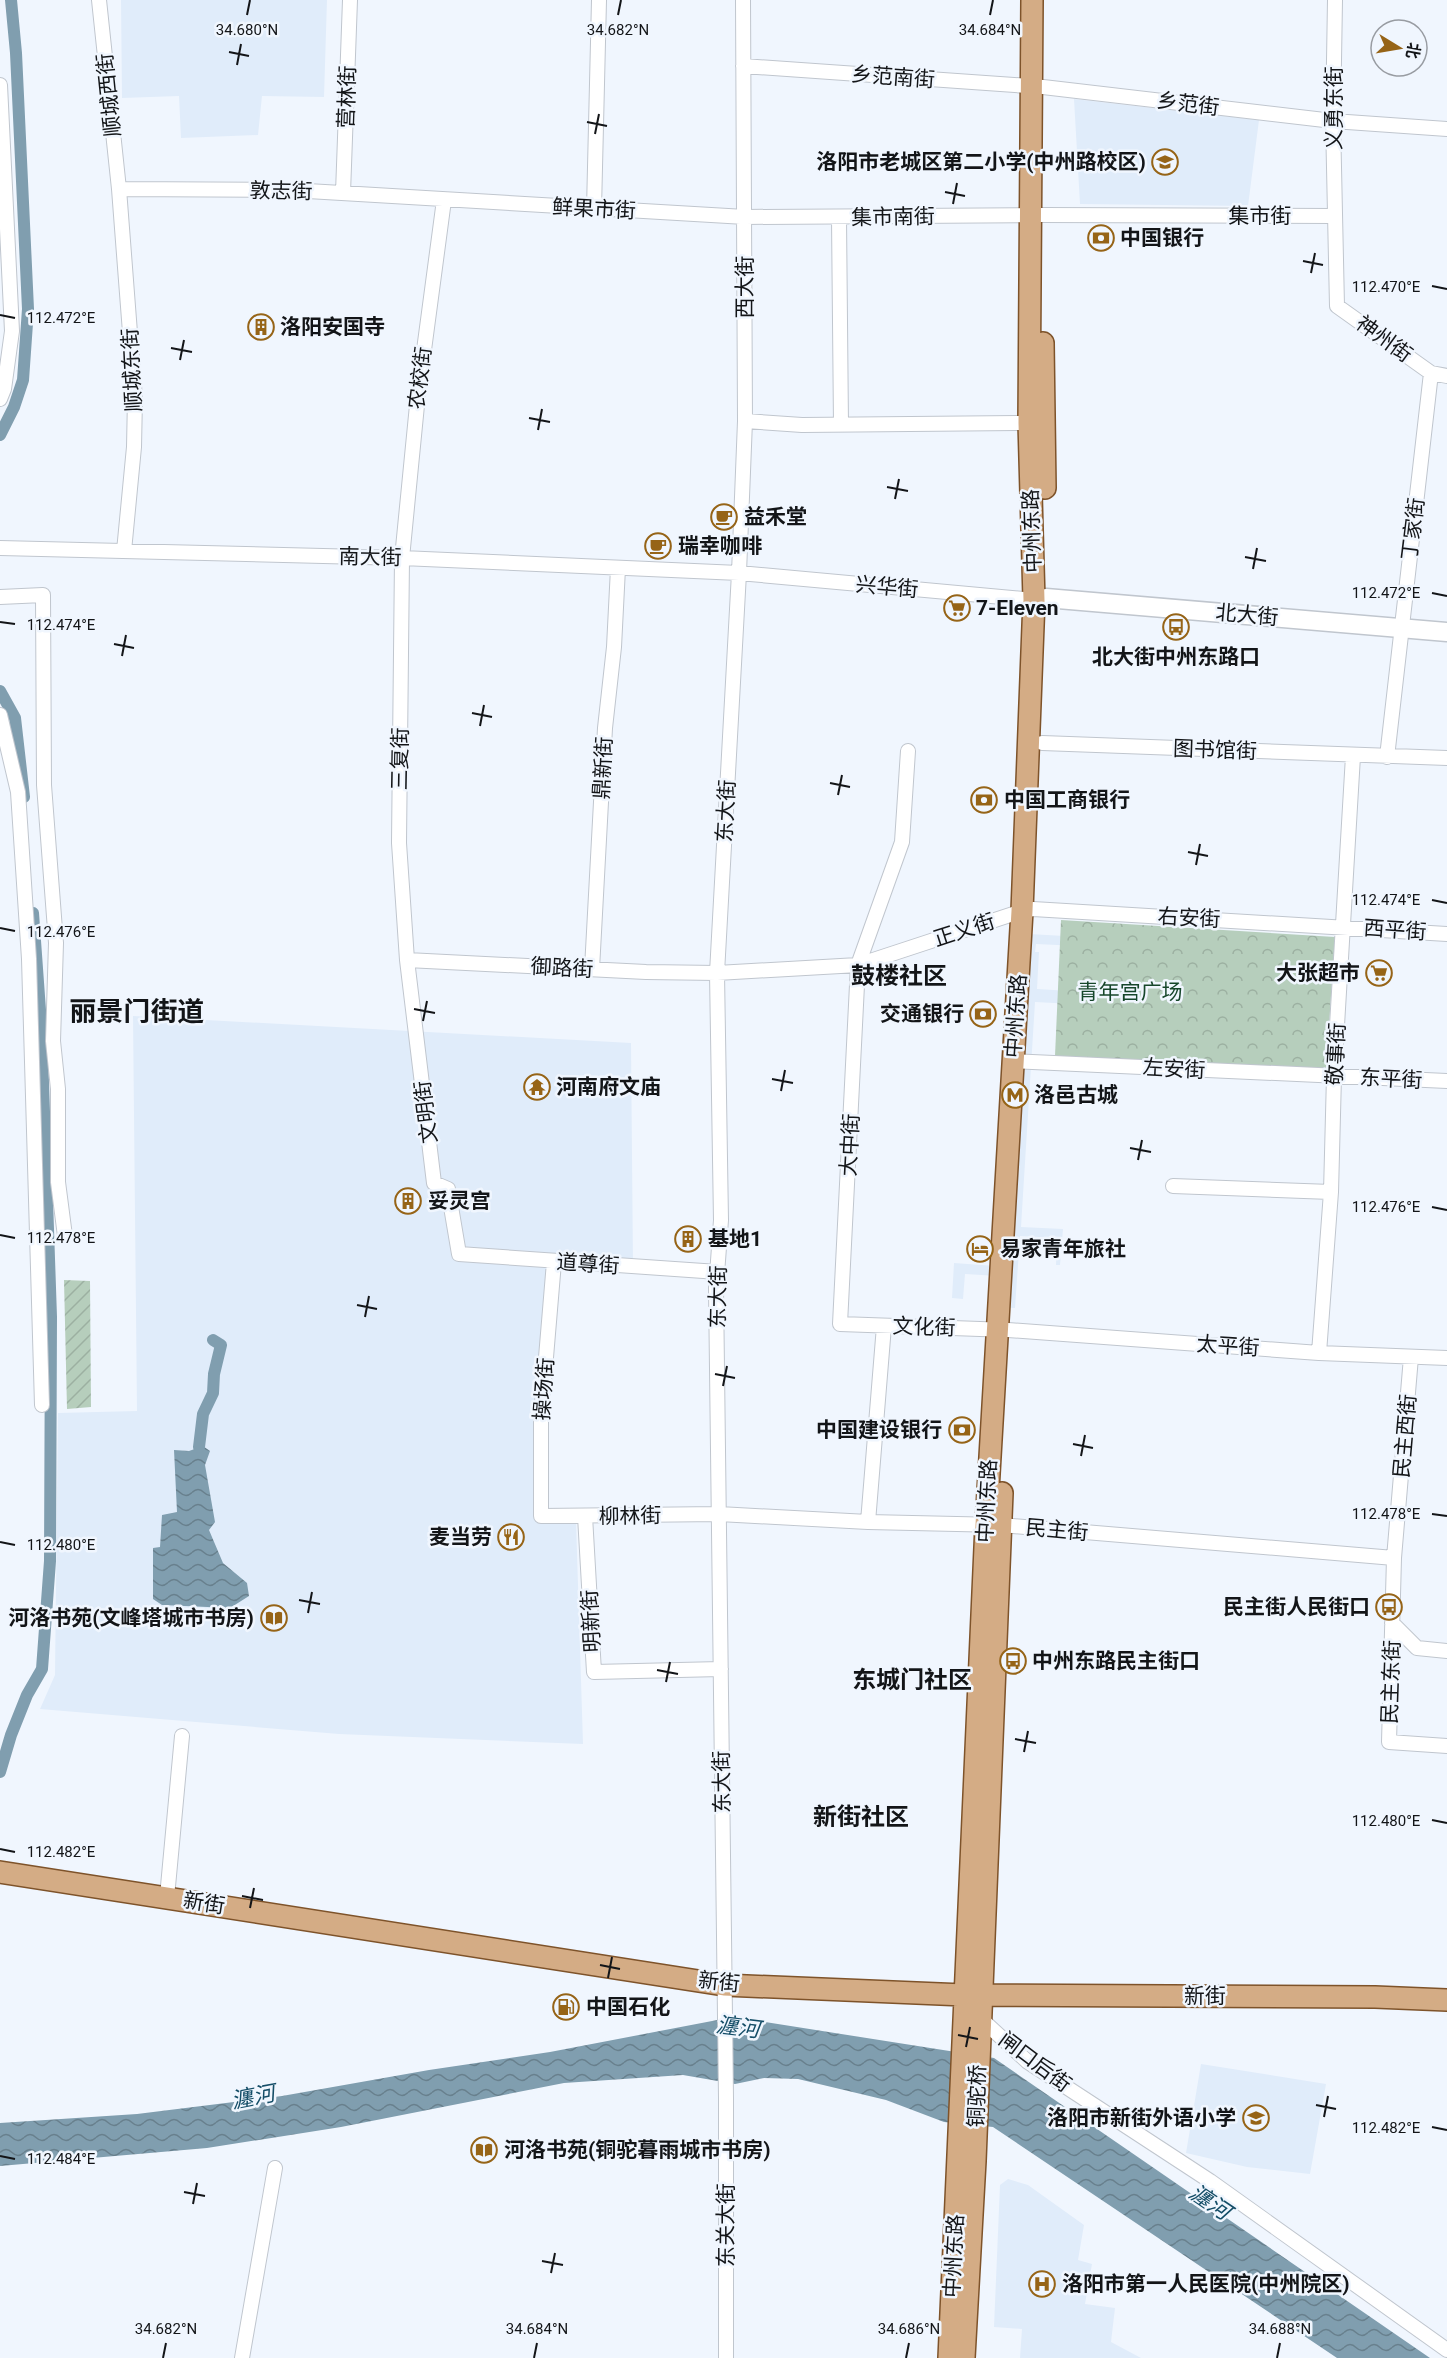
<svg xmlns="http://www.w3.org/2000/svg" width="1447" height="2358" viewBox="0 0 1447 2358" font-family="Roboto,'Noto Sans SC',sans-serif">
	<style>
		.built { fill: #e0ecfa }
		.forest { fill: url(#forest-crowns) }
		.garden { fill: url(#garden-furrows) }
		.water { fill: url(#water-waves) }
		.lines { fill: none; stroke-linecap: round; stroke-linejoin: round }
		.canal { stroke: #809eaf; stroke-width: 12 }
		.street-casing { stroke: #c0c6ce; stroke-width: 16 }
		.secondary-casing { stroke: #c0c6ce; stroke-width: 21 }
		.primary-casing { stroke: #7e532a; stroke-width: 24 }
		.street { stroke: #fff; stroke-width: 14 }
		.secondary { stroke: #fff; stroke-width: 18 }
		.primary { stroke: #d4ac85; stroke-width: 21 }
		.ticks { fill: none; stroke: #131518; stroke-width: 2 }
		.labels { text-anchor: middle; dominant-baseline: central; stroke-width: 5; stroke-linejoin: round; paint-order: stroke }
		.street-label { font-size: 21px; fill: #131518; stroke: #f0f6fe }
		.poi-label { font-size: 21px; font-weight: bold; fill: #131518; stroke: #f0f6fe; text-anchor: start }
		.park-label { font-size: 21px; fill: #16462a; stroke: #f0f6fe }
		.water-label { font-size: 22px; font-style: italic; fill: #144d67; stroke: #f0f6fe }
		.quarter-label { font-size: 24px; font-weight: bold; fill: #131518; stroke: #f0f6fe }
		.district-label { font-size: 27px; font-weight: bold; fill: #131518; stroke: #f0f6fe }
		.ticks-label { font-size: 15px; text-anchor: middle; fill: #131518; stroke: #f0f6fe; stroke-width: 5; stroke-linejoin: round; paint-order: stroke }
	</style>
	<defs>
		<pattern id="forest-crowns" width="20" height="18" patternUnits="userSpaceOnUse" patternTransform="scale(1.5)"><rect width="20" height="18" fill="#b6cebc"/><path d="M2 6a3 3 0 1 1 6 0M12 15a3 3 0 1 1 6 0" fill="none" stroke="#9cb0a1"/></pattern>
		<pattern id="garden-furrows" width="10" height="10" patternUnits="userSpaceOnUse" patternTransform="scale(1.5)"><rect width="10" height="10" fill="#b6cebc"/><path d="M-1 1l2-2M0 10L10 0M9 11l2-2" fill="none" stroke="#9cb0a1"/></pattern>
		<pattern id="water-waves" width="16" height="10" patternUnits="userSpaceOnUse" patternTransform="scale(1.5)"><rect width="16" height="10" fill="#809eaf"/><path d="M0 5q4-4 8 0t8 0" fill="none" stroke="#68808d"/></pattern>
	</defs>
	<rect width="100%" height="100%" fill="#f0f6fe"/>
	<path class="built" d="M121,0H327L324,97L262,96L258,135L181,138L179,96L122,98Z
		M1074,99L1259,120L1248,206L1080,204Z
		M1029,934L1100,938L1099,947L1036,944L1035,952H1039L1037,989L1169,997L1168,1009L1035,1002L1021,1227L1063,1229L1060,1265H1056L1057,1238L1020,1236L1015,1308L997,1307L998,1276L965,1274L963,1299L952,1298L954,1263L995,1266Z
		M133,1016L631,1043L633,1267L554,1262L541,1516L576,1521L583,1744L339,1734L40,1709L55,1675L58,1413L137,1411Z
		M1201,2064L1326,2084L1310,2174L1247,2167L1186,2153Z
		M1008,2179L1028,2185L1084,2225L1078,2260L1092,2264L1085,2304L1115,2308L1111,2342L1141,2358H1020L1022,2329L994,2327L1000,2185Z"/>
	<path class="forest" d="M1061,920L1335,937L1326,1070L1055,1056Z"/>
	<path class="garden" d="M64,1280L90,1281L91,1407L67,1409Z"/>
	<path class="water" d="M203,1446L210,1451L205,1465L215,1522L209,1530L223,1563L247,1583L249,1596L230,1608L162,1605L153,1599V1548L160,1547L162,1515L177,1512L174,1450L189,1451Z
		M733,2017L994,2058L1430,2358H1337L993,2127L944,2122L886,2100L798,2079L764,2078L735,2084L683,2075L564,2083L341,2127L207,2148L0,2166V2123L137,2114L282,2096L429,2070L550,2052Z"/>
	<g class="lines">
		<path class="canal" d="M0,435L14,407L23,380L28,309L16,53L11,0
			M0,691L15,718L24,797
			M199,1447L203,1414L213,1393L214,1374L221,1345L213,1340
			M0,1772L11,1735L27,1695L42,1669L50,1561L51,1317L41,1024L33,913"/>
		<g class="street-casing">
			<path id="street" d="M99,0L119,189L135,398L134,447L124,551
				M1335,0L1333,121L1337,306L1431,373L1447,376
				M743,66L1043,87L1333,121L1447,129
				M0,85L12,331L4,389L0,399
				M119,189L291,190L745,217L1042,215L1334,216
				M343,193L350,0
				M444,200L418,395L402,558L399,843L407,960L434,1183L448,1189L459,1254L718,1272
				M594,209L599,0
				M839,218L841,425
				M745,421L802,425L1029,423
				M0,548L402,558L739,573L1034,600
				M0,597L43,595L44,785L56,943L53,1041L58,1089V1182L65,1236
				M0,715L18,792L29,959L42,1405
				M1042,743L1447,758
				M908,751L902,842L858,965L840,1324L1008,1330L1319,1353L1447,1358
				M1387,757L1431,373
				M407,960L646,972L717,973L858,965L1022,911L1033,909L1447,934
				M592,969L605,728L614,647L618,568
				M1013,1061L1447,1081
				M1173,1186L1331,1192
				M554,1262L541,1417V1516L719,1514L868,1522L1001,1525L1394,1558
				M1319,1353L1331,1192L1334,1076L1353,756
				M1411,1357L1394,1558L1389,1742L1447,1746
				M585,1516L594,1672L721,1669
				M868,1522L884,1326
				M1392,1623L1417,1648L1447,1651
				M167,1897L182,1736
				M980,2018L1028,2062L1210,2181L1447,2350
				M242,2358L275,2168
				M726,2358V2098L716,1288L721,1220L717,973L739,573L745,421L743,0"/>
		</g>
		<g class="secondary-casing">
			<path id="secondary" d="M1046,598L1447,632"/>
		</g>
		<g class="primary-casing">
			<path id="primary" d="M1043,343L1045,488
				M0,1872L724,1985L964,1995L1375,1997L1447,2000
				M949,2358L986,1525L1022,911L1034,600L1029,423L1032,0
				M964,2358L975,2161L1002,1493"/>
		</g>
		<use href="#street" class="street"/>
		<use href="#secondary" class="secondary"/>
		<use href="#primary" class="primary"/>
	</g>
	<path class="ticks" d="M247,15L250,0M618,15L621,0M990,15L993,0M229,52L249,56M237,65L241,44M587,122L607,126M595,134L599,114M945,192L965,196M953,204L957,183M1303,261L1323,265M1311,273L1315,253M1432,286L1447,289M0,315L15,318M171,348L192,352M180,360L184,340M529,418L550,422M538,430L542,409M887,487L908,491M895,499L899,479M1245,557L1266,561M1253,569L1257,548M1432,593L1447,596M0,622L15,624M114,644L134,648M122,656L126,635M472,713L492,717M480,726L484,705M830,783L850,787M838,795L842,775M1188,852L1208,856M1196,865L1200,844M1432,900L1447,903M0,928L15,931M414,1009L435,1013M423,1021L427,1001M772,1079L793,1083M781,1091L785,1070M1130,1148L1151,1152M1138,1160L1142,1140M1432,1207L1447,1210M0,1235L15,1238M357,1305L377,1309M365,1317L369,1296M715,1374L735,1378M723,1386L727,1366M1073,1444L1093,1448M1081,1456L1085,1435M1432,1514L1447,1516M0,1542L15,1545M299,1600L320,1604M308,1613L312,1592M657,1670L678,1674M666,1682L670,1662M1015,1739L1036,1743M1024,1752L1028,1731M1432,1820L1447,1823M0,1849L15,1852M242,1896L263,1900M250,1908L254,1888M600,1965L620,1969M608,1978L612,1957M958,2035L978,2039M966,2047L970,2027M1316,2105L1336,2109M1324,2117L1328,2096M1432,2127L1447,2130M0,2156L15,2159M184,2192L205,2196M193,2204L197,2183M542,2261L563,2265M551,2273L555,2253M163,2358L166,2343M534,2358L537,2343M906,2358L909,2343M1277,2358L1280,2343"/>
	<defs>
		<g id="school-ring" transform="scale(1.35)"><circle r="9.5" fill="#f0f6fe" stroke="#966417" stroke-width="1.5"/><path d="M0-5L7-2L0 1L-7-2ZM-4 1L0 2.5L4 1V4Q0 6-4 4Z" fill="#966417"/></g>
		<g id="bank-ring" transform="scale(1.35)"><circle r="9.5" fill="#f0f6fe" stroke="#966417" stroke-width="1.5"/><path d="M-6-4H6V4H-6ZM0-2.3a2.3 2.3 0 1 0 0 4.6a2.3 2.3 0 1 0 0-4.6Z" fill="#966417"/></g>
		<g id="building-ring" transform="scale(1.35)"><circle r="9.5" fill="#f0f6fe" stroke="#966417" stroke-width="1.5"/><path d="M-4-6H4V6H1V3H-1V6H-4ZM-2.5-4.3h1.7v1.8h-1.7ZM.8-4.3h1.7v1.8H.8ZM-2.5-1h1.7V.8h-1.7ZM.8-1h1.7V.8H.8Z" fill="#966417"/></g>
		<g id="cafe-ring" transform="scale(1.35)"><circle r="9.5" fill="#f0f6fe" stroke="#966417" stroke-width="1.5"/><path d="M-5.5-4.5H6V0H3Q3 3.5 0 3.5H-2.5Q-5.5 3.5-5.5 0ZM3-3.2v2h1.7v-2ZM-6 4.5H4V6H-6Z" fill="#966417"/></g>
		<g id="supermarket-ring" transform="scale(1.35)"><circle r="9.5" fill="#f0f6fe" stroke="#966417" stroke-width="1.5"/><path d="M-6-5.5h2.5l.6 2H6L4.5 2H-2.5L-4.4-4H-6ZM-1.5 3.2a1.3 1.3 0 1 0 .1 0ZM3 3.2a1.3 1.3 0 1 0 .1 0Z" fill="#966417"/></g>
		<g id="bus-ring" transform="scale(1.35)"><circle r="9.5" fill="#f0f6fe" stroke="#966417" stroke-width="1.5"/><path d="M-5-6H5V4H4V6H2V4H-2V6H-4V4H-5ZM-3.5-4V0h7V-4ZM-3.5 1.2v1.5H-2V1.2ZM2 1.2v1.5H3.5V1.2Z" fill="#966417"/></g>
		<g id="temple-ring" transform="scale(1.35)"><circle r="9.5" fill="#f0f6fe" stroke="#966417" stroke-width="1.5"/><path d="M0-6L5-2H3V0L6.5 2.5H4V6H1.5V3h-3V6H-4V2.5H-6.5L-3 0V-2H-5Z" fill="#966417"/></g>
		<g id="metro-ring" transform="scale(1.35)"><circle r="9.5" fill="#f0f6fe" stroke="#966417" stroke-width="1.5"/><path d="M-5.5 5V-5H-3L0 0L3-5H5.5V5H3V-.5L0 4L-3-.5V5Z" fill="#966417"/></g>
		<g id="hotel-ring" transform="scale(1.35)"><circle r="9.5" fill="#f0f6fe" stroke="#966417" stroke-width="1.5"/><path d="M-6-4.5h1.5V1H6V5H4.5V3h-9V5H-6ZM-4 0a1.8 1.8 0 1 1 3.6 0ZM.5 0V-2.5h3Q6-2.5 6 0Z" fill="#966417"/></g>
		<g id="restaurant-ring" transform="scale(1.35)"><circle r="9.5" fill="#f0f6fe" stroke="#966417" stroke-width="1.5"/><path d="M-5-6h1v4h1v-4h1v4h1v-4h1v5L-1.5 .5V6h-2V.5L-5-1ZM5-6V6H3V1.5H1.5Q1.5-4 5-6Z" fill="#966417"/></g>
		<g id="library-ring" transform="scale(1.35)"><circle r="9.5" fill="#f0f6fe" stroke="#966417" stroke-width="1.5"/><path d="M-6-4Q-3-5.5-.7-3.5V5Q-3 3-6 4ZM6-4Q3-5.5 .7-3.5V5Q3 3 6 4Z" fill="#966417"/></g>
		<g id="fuel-ring" transform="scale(1.35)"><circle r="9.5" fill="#f0f6fe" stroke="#966417" stroke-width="1.5"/><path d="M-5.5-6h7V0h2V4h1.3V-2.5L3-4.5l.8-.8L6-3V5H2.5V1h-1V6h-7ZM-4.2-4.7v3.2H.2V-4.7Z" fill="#966417"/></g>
		<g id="hospital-ring" transform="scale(1.35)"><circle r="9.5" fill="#f0f6fe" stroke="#966417" stroke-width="1.5"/><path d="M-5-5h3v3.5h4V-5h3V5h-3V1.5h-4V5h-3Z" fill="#966417"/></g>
	</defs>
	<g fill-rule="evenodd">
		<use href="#school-ring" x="1165" y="162"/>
		<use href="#bank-ring" x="1101" y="238"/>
		<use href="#building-ring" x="261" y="327"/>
		<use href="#cafe-ring" x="724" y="517"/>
		<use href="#cafe-ring" x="658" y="546"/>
		<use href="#supermarket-ring" x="957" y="608"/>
		<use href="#bus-ring" x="1176" y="627"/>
		<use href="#bank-ring" x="984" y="800"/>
		<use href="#supermarket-ring" x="1379" y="973"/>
		<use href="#bank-ring" x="983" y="1014"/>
		<use href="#temple-ring" x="537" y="1087"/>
		<use href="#metro-ring" x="1015" y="1095"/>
		<use href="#building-ring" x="408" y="1201"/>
		<use href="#building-ring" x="688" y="1239"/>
		<use href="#hotel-ring" x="980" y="1249"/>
		<use href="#bank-ring" x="962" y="1430"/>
		<use href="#restaurant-ring" x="511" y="1537"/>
		<use href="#bus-ring" x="1389" y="1607"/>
		<use href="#library-ring" x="274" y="1618"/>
		<use href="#bus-ring" x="1013" y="1661"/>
		<use href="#fuel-ring" x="566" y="2007"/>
		<use href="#school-ring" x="1256" y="2118"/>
		<use href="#library-ring" x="484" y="2150"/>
		<use href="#hospital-ring" x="1042" y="2284"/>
	</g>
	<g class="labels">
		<g class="street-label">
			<text transform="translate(893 77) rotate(4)">乡范南街</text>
			<text transform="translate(109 95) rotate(-96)">顺城西街</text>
			<text transform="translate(347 97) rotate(-88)">营林街</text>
			<text transform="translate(1188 104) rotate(7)">乡范街</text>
			<text transform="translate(1334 108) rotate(-90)">义勇东街</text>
			<text transform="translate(281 191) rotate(1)">敦志街</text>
			<text transform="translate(594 209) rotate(3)">鲜果市街</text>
			<text x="1260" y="216">集市街</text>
			<text transform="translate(893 217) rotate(-1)">集市南街</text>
			<text transform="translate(745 287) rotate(-90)">西大街</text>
			<text transform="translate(1384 339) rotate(36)">神州街</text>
			<text transform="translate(132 370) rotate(-93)">顺城东街</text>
			<text transform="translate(420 378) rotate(-83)">农校街</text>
			<text transform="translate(1413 529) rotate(-83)">丁家街</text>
			<text transform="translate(1032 531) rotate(-92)">中州东路</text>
			<text transform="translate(370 557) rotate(1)">南大街</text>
			<text transform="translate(887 587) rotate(5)">兴华街</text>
			<text transform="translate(1247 615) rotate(5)">北大街</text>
			<text transform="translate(1215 750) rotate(2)">图书馆街</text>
			<text transform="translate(400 759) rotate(-89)">三复街</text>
			<text transform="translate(603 768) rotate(-87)">鼎新街</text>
			<text transform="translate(726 811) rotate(-87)">东大街</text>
			<text transform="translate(1189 918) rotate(3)">右安街</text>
			<text transform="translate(964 930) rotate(-18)">正义街</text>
			<text transform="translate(1395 930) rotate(4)">西平街</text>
			<text transform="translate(562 968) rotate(3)">御路街</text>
			<text transform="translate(1016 1016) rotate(-86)">中州东路</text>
			<text transform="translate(1336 1054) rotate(-87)">敬事街</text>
			<text transform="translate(1174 1069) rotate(3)">左安街</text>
			<text transform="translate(1391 1079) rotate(3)">东平街</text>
			<text transform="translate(426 1112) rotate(-97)">文明街</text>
			<text transform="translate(850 1145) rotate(-87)">大中街</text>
			<text transform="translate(588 1264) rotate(4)">道尊街</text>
			<text transform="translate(718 1297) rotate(-89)">东大街</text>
			<text transform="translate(924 1327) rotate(2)">文化街</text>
			<text transform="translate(1228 1346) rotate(4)">太平街</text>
			<text transform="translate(544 1389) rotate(-86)">操场街</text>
			<text transform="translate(1405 1436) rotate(-85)">民主西街</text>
			<text transform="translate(987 1501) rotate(-87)">中州东路</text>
			<text transform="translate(630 1516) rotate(-1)">柳林街</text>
			<text transform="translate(1057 1530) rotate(5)">民主街</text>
			<text transform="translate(591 1621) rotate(-93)">明新街</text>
			<text transform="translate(1391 1682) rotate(-88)">民主东街</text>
			<text transform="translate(722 1782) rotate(-91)">东大街</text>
			<text transform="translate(204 1903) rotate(9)">新街</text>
			<text transform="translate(719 1982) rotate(6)">新街</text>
			<text x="1205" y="1996">新街</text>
			<text transform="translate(1035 2062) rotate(37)">闸口后街</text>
			<text transform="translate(977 2096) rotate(-88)">铜驼桥</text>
			<text transform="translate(726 2225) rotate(-90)">东关大街</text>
			<text transform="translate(954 2256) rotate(-87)">中州东路</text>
		</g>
		<g class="poi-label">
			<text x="1146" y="162" text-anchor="end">洛阳市老城区第二小学(中州路校区)</text>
			<text x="1120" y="238">中国银行</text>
			<text x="280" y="327">洛阳安国寺</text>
			<text x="744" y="517">益禾堂</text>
			<text x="678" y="546">瑞幸咖啡</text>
			<text x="976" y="608">7-Eleven</text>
			<text x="1176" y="657" text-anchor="middle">北大街中州东路口</text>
			<text x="1004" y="800">中国工商银行</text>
			<text x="1360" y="973" text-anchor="end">大张超市</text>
			<text x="964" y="1014" text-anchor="end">交通银行</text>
			<text x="556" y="1087">河南府文庙</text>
			<text x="1034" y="1095">洛邑古城</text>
			<text x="428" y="1201">妥灵宫</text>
			<text x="708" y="1239">基地1</text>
			<text x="1000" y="1249">易家青年旅社</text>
			<text x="942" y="1430" text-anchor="end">中国建设银行</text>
			<text x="492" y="1537" text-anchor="end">麦当劳</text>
			<text x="1370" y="1607" text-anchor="end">民主街人民街口</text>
			<text x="254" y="1618" text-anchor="end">河洛书苑(文峰塔城市书房)</text>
			<text x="1032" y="1661">中州东路民主街口</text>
			<text x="586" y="2007">中国石化</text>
			<text x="1236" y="2118" text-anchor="end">洛阳市新街外语小学</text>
			<text x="504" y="2150">河洛书苑(铜驼暮雨城市书房)</text>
			<text x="1062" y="2284">洛阳市第一人民医院(中州院区)</text>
		</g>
		<g class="park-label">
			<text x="1130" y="992">青年宫广场</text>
		</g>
		<g class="water-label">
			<text transform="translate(738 2027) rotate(7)">瀍河</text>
			<text transform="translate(253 2097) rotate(-11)">瀍河</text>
			<text transform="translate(1210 2202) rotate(34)">瀍河</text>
		</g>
		<g class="quarter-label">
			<text x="899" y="976">鼓楼社区</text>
			<text x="912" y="1680">东城门社区</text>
			<text x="861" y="1817">新街社区</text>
		</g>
		<g class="district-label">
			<text x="137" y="1012">丽景门街道</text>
		</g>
	</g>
	<g class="ticks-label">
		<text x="247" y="35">34.680°N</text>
		<text x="618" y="35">34.682°N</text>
		<text x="990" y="35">34.684°N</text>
		<text x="1386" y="292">112.470°E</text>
		<text x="61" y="323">112.472°E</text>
		<text x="1386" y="598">112.472°E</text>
		<text x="61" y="630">112.474°E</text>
		<text x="1386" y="905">112.474°E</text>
		<text x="61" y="937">112.476°E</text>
		<text x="1386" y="1212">112.476°E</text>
		<text x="61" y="1243">112.478°E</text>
		<text x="1386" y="1519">112.478°E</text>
		<text x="61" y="1550">112.480°E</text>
		<text x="1386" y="1826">112.480°E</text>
		<text x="61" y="1857">112.482°E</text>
		<text x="1386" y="2133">112.482°E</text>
		<text x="61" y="2164">112.484°E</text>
		<text x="166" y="2334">34.682°N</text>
		<text x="537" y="2334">34.684°N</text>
		<text x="909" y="2334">34.686°N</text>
		<text x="1280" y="2334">34.688°N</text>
	</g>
	<g transform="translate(1399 48) rotate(101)"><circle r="28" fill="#f0f6fe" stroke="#989ca2" stroke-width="1.5"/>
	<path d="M0-4.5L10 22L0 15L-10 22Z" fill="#966417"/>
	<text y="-9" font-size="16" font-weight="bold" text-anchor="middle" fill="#131518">北</text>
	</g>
</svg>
